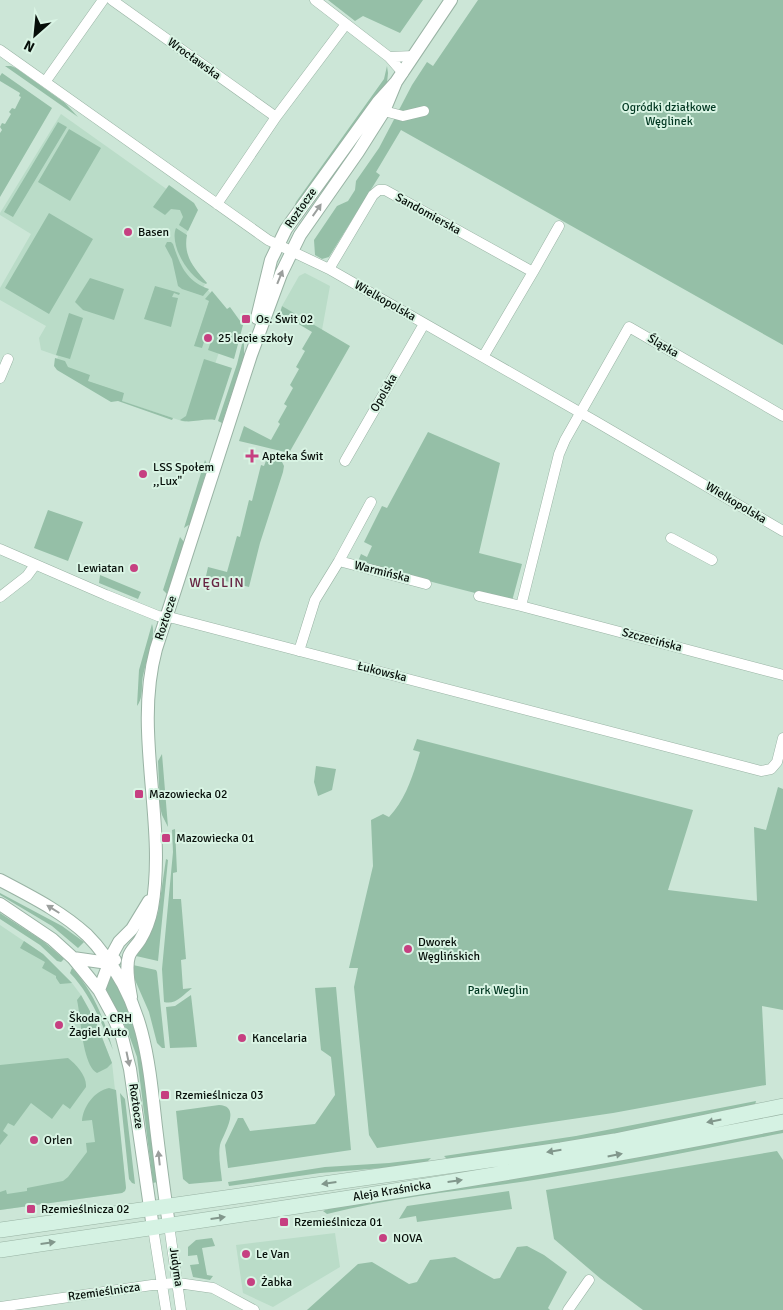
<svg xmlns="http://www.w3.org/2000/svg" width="783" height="1310" viewBox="0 0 783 1310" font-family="Signika,sans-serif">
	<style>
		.built { fill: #badcc8 }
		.green { fill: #95bfa7 }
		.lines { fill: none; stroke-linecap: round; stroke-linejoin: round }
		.minor-casing { stroke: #99b3a4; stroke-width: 11 }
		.tertiary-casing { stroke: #99b3a4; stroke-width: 14 }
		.secondary-casing { stroke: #99b3a4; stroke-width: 16 }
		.minor { stroke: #fff; stroke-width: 10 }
		.tertiary { stroke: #fff; stroke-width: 12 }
		.secondary { stroke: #d5f2e3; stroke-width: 15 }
		.oneway { fill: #9b9f9d }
		.oneway2 { fill: #82978c }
		.poi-dot { fill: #c64081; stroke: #d9f4e4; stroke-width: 2 }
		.labels { text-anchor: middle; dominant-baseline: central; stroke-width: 4; stroke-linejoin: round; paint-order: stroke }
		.street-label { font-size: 12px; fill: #060e09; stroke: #d9f4e4 }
		.park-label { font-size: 12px; fill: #003721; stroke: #d9f4e4 }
		.poi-label { font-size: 12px; fill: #060e09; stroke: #d9f4e4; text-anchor: start }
		.neighbourhood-label { font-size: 14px; letter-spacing: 1px; fill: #672543; stroke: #d9f4e4 }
	</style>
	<rect width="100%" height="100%" fill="#cce6d7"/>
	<path class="built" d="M61,114L196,210L184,240V249L190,265L205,284L203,288L208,290L231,317L198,414L185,422L103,395L55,366L58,356L41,350L39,338L46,326L0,300V288L31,234L0,215V213Z
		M305,273L330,286L322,330L282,306L299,276Z
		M0,925L43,954L72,983L81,995L96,1022L112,1063L126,1188L125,1191L122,1193L0,1210Z
		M335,1233L340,1267L273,1307L243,1293L236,1245Z"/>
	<path class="green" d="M328,0H423L400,33L363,16L355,21Z
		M478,0H783V345L401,130L376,172L380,175L329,257L322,259L315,255L314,240L337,206L348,201L355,190L356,181L379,148L412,85L427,62L433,66Z
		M5,66H11L16,68L65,103L78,117Z
		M387,66L388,73L387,83L291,217L296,202L384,79Z
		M2,73L52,108L0,197V133L2,130L0,127L2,123L5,124L11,114L9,112L12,108L15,109L21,97L19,96L20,93L0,81V76Z
		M58,122L67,127L13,217L4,212Z
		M69,129L101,148L70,201L38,182Z
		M169,185L194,203L198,210L188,231L179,225L183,217L180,210L171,209L165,215L153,207Z
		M49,213L93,239L49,314L5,288Z
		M176,228L187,235C183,256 194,268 207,283L206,284C189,278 169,245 176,228Z
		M167,242H171L173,244C180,265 186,281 209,289L203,296L182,289L178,286L172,259L165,246Z
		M90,278L124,289L114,320L83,310L75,302Z
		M155,286L180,293L179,295L174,293L172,297L178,298L171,327L144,319Z
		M212,291L227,309L230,307L243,325L234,359L208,350L213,335L211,333H207L202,348L194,346L209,301L205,299Z
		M282,306L350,346L289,453L239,441L244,426L271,440L280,424L278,422L287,406L284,404L293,388L290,385L299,369L296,367L305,351L302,349L312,332L280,313Z
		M69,313L83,318L70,359L56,355Z
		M244,336V356L222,423L218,421L237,364Z
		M55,358L65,361L68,367L90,375L88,381L124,393L122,401L173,418L172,420L118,401L111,402L57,370L54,366Z
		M204,359L232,368L215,420C203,418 190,424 180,420L186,416Z
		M428,432L500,463L479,553L522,564L512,601L479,594L362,564L359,559L361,554L367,557L372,546L364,542L382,506L387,508Z
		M267,458L282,462L284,466L283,472L260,543L249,587L206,576L208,567L227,572L237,536L240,537L249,500L252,501L261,465L264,466Z
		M205,460L208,466L190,524L184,528Z
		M48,510L83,522L68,561L34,548Z
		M180,537L184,542L167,594L163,590Z
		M100,575L141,592L138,599L99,583Z
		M152,624C157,638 143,666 142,683C142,690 142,700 137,706L139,670Z
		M417,739L693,810L668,890L757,901L754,827L766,830L778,787L783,789V1010L762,1006L766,1085L613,1113L377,1148L369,1135L354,987L358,968H349L373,866L371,820L383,814L389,817C406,799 413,775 420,752L413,750Z
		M162,754L168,827L162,815L160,807L158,761Z
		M316,766L336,769L332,790L318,796L314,782Z
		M175,829L177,872L173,873V899H181L186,959L181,960L183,989L192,988C183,995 176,1005 164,1002L162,969L173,852L172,830Z
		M166,859L168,860L158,961L136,956L154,924L158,913Z
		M0,893L62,926L84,942L78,948L52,926L0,895Z
		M0,913L43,941L64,959L61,962L57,961L40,945L0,919Z
		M24,941L43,954L72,983L60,984L56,978V976L42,968L45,962L20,948Z
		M133,965L156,970L157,972L165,1048H162L157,1043L149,1012L135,980Z
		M72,968C94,992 104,1019 113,1050C101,1022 91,995 70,973Z
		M110,973L124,998L137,1037L143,1068L157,1182L153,1183L137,1057L128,1032L108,995L106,988Z
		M336,987L351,1150L228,1168L225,1145L238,1118H243L250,1131L315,1124L335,1095L331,1057L321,1050L315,988Z
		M81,995L96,1022L112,1063L107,1068L97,1073C82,1065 81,1017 77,1000Z
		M191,995L197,1047L170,1048L166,1007L175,1006Z
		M68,1058C76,1064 87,1076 86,1087L70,1109L63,1104L52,1119L31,1103L14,1126L8,1123L3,1131L8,1135L0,1145V1065Z
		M109,1088L116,1090L126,1188L125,1191L122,1193L0,1210V1192L6,1190L7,1194L27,1191V1188L63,1181L68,1177L87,1152L86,1143L95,1142L92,1120L82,1121C83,1107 94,1091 109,1088Z
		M120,1093L125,1099L135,1184L132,1183L129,1179Z
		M756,1101L755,1105L665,1125L546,1147L447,1159L444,1156L576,1136Z
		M219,1105C243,1106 222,1136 220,1145C218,1156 221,1170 222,1181L189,1184L183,1179L176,1111Z
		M783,1128V1133C702,1149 621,1166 540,1179C469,1190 396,1196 327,1214L323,1211L331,1208Z
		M777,1151L783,1160V1310H643L601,1279L554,1239L546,1190Z
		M431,1158L427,1162L382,1168L320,1173L229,1186L228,1182L325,1167L389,1163Z
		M509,1191L512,1209L417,1222L416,1216L399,1219L407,1206Z
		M212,1238L215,1246L202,1248L207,1275L213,1276L210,1280L193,1277L190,1265L199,1264L197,1255L188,1256V1247L196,1240Z
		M527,1246L544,1255L567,1272L548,1308L550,1310H307L358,1264L372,1262L409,1284L417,1282L430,1260L455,1257L494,1279L500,1278L517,1247Z"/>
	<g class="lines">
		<g class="minor-casing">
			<path id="minor" d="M112,0L276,117
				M315,0L389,57L403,73
				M0,50L268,240L329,269L595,421L783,531
				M389,57L414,56
				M45,82L103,0
				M384,111L403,116L424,111
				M217,204L276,117L346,24
				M329,269L373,195L379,190H385L533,272L483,357
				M533,272L559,226
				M0,378L8,359
				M783,416L629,327L565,440L559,454L521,606L783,675
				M345,461L424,324
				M671,538L712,560
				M0,549L106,595L158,616L173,618L761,771L771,769L777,762L783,738
				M339,561L371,502
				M479,596L521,606
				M0,597L27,576L35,565
				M299,651L315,600L339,561L426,584
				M169,1225L181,1310
				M153,1228L166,1310
				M0,1307L152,1285L178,1283L213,1288L254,1310
				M568,1310L589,1280"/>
		</g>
		<g class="tertiary-casing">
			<path id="tertiary" d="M257,318L271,260L286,229L378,102L396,82L451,0
				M0,880C30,896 61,911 87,935C93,941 99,948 104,955C145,1007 149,1064 156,1127C160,1160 164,1192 169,1225
				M0,904L52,939L73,958L99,990L112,1014L122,1037L130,1069L153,1228
				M73,958L101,962L115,960
				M99,990L113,953L119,942L132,929L149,901
				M131,997C129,985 125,968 129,956C131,950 137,945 140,940C146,930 150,919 152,908C167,822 133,734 156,649L251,355L281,274L300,235L358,152L384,111L396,82"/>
		</g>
		<g class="secondary-casing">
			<path id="secondary" d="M0,1230L561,1150L615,1141L783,1106
				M0,1250C262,1212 524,1174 783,1122"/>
		</g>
		<use href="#minor" class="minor"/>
		<use href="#tertiary" class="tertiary"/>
		<use href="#secondary" class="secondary"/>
	</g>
	<defs><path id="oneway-solid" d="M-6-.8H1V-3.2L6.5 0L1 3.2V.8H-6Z" transform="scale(1.25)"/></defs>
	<g class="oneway">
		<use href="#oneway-solid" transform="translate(317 210) rotate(-55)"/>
		<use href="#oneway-solid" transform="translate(280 277) rotate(-68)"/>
		<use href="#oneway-solid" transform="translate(53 909) rotate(-148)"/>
		<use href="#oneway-solid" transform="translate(128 1059) rotate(78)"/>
		<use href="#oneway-solid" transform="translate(159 1158) rotate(-96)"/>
	</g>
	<g class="oneway2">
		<use href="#oneway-solid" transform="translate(714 1121) rotate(169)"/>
		<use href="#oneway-solid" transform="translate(554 1151) rotate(171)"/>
		<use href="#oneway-solid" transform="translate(615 1155) rotate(-11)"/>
		<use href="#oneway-solid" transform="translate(455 1181) rotate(-8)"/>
		<use href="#oneway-solid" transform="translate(329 1183) rotate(172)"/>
		<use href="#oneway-solid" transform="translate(218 1218) rotate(-8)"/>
		<use href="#oneway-solid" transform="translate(48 1243) rotate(-8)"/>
	</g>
	<g class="poi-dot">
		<circle cx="128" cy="232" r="5"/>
		<rect x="241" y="314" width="10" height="10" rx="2.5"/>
		<circle cx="208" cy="338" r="5"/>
		<path d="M249.5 448.5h5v5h5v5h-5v5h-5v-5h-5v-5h5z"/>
		<circle cx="143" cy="474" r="5"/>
		<circle cx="134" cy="568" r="5"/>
		<rect x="134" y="789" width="10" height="10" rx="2.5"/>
		<rect x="161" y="833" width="10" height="10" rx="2.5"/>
		<circle cx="408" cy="949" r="5"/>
		<circle cx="59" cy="1025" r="5"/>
		<circle cx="242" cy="1038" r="5"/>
		<rect x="160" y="1090" width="10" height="10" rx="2.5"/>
		<circle cx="34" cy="1140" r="5"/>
		<rect x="26" y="1204" width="10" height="10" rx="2.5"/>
		<rect x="279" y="1217" width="10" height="10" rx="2.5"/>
		<circle cx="383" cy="1238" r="5"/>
		<circle cx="246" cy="1254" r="5"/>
		<circle cx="251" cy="1282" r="5"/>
	</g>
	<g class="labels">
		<g class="street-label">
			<text transform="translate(194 59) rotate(36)">Wrocławska</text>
			<text transform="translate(301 208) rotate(-55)">Roztocze</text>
			<text transform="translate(428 214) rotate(29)">Sandomierska</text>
			<text transform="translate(385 301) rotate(30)">Wielkopolska</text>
			<text transform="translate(663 346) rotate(30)">Śląska</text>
			<text transform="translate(384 393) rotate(-60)">Opolska</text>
			<text transform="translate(736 503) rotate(31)">Wielkopolska</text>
			<text transform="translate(382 572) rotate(14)">Warmińska</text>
			<text transform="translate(166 618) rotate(-72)">Roztocze</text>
			<text transform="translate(652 640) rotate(15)">Szczecińska</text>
			<text transform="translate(382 672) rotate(14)">Łukowska</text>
			<text transform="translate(136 1106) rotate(82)">Roztocze</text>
			<text transform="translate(392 1191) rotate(-9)">Aleja Kraśnicka</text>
			<text transform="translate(176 1267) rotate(82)">Judyma</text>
			<text transform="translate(104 1292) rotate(-8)">Rzemieślnicza</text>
		</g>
		<g class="park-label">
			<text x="669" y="107">Ogródki działkowe<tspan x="669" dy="14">Węglinek</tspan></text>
			<text x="498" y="990">Park Weglin</text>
		</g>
		<g class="poi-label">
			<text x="138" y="232">Basen</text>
			<text x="256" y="319">Os. Świt 02</text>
			<text x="218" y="338">25 lecie szkoły</text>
			<text x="262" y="456">Apteka Świt</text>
			<text x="153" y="467">LSS Społem<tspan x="153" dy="14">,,Lux"</tspan></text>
			<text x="124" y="568" text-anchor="end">Lewiatan</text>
			<text x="149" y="794">Mazowiecka 02</text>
			<text x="176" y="838">Mazowiecka 01</text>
			<text x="418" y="942">Dworek<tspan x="418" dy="14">Węglińskich</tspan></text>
			<text x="69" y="1018">Škoda - CRH<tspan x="69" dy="14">Żagiel Auto</tspan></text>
			<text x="252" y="1038">Kancelaria</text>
			<text x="175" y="1095">Rzemieślnicza 03</text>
			<text x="44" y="1140">Orlen</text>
			<text x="41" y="1209">Rzemieślnicza 02</text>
			<text x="294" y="1222">Rzemieślnicza 01</text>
			<text x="393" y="1238">NOVA</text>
			<text x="256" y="1254">Le Van</text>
			<text x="261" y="1282">Żabka</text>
		</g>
		<g class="neighbourhood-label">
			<text x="217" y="582">WĘGLIN</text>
		</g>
	</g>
	<g transform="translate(35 35) rotate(207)" stroke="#d9f4e4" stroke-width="4" paint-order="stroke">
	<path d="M0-4L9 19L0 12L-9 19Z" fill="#060e09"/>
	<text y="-8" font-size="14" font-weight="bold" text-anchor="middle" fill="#060e09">N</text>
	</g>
</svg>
